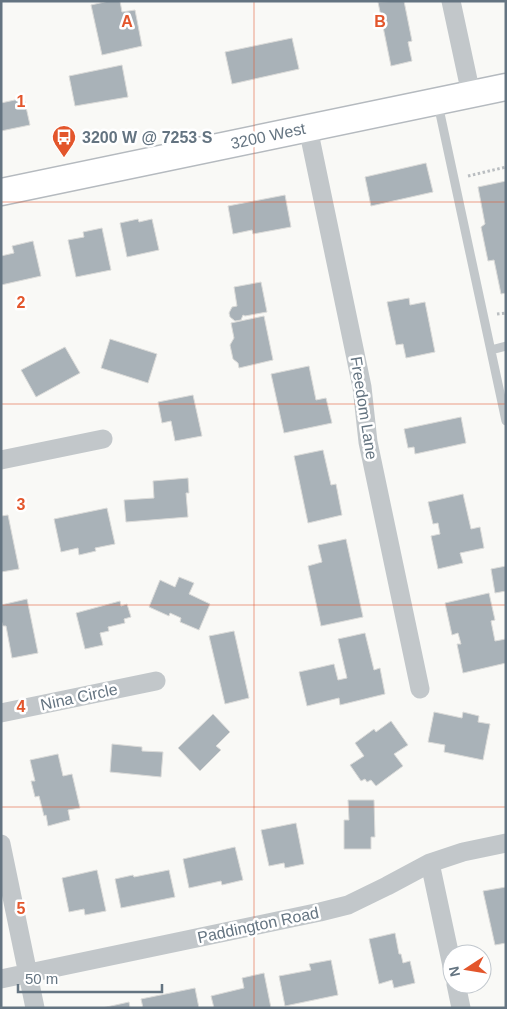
<svg xmlns="http://www.w3.org/2000/svg" width="507" height="1009" viewBox="0 0 507 1009" font-family="Helvetica,sans-serif">
	<style>
		.building { fill: #a9b2b8; stroke: #dbdbd9 }
		.lines { fill: none; stroke-linecap: round; stroke-linejoin: round }
		.secondary-casing { stroke: #b5babf; stroke-width: 29 }
		.path { stroke: #babec1; stroke-width: 3; stroke-dasharray: 2.5 2.5; stroke-linecap: butt }
		.lane { stroke: #c2c7ca; stroke-width: 9 }
		.street { stroke: #c2c7ca; stroke-width: 19 }
		.secondary { stroke: #fff; stroke-width: 26 }
		.grid { fill: none; stroke: #e3562c; stroke-width: 1; stroke-opacity: 0.55 }
		.labels { text-anchor: middle; dominant-baseline: central; stroke-width: 5; stroke-linejoin: round; paint-order: stroke }
		.street-label { font-size: 16px; fill: #647481; stroke: #fff }
		.poi-label { font-size: 16px; font-weight: bold; fill: #647481; stroke: #fff; text-anchor: start }
		.grid-label { font-size: 16px; text-anchor: middle; font-weight: bold; fill: #e3562c; stroke: #fff; stroke-width: 5; stroke-linejoin: round; paint-order: stroke }
	</style>
	<rect width="100%" height="100%" fill="#f9f9f6"/>
	<path class="building" d="M109,1H120L122,12L135,10L142,46L102,55L91,5Z
		M404,1L412,41L408,42L412,61L391,66L378,2Z
		M292,38L299,69L232,84L225,52Z
		M122,65L128,97L75,106L69,76Z
		M24,98L30,125L1,131V103Z
		M426,163L433,192L371,206L365,177Z
		M506,181V293L501,294L494,260L488,261L481,227L485,224L478,187Z
		M285,195L291,227L253,234L252,230L233,234L228,206Z
		M138,219L139,222L152,219L159,250L127,257L120,223Z
		M102,228L111,270L76,277L68,240L84,237L83,232Z
		M33,241L41,276L1,285V256L14,253L12,246Z
		M261,282L267,312L245,316L243,315L241,320L235,321L230,317L229,313L232,307L237,306L234,287Z
		M409,298L410,305L425,302L435,352L406,358L403,344L396,345L387,302Z
		M264,316L273,360L239,368L238,363L233,359L230,345L234,338L231,323Z
		M110,339L157,354L148,383L101,368Z
		M65,347L80,373L36,397L21,370Z
		M309,366L316,400L326,398L332,423L284,433L271,374Z
		M193,395L202,436L175,441L171,421L162,423L158,402Z
		M461,417L466,443L415,454L414,447L408,448L404,429Z
		M323,450L331,485L336,484L342,515L308,523L294,456Z
		M188,478L189,493H186L188,517L126,522L124,500L154,498L153,481Z
		M463,494L471,529L480,527L484,548L460,553L463,563L438,569L431,536L440,534L438,523L433,524L428,502Z
		M107,508L115,544L95,548L96,551L79,555L78,548L61,552L54,519Z
		M8,515L19,569L1,572V516Z
		M346,539L363,617L321,626L308,566L322,562L318,545Z
		M506,566V591L495,593L491,569Z
		M179,577L194,583L189,594L210,604L199,630L180,622L181,618L170,613L169,616L149,607L160,580L175,587Z
		M489,593L495,620L491,621L495,641L506,639V663L463,673L457,644H461L458,633L452,635L445,603Z
		M27,599L38,653L12,658L6,626H3L1,620V605Z
		M120,601L121,606L127,604L131,617L124,619L125,623L108,627L109,631L100,633L103,645L85,649L76,613Z
		M234,631L249,698L225,704L209,636Z
		M365,633L374,670L380,668L385,694L340,705L339,698L307,706L299,672L334,664L338,680L347,678L338,639Z
		M434,712L462,718L463,712L479,716L478,722L490,724L483,760L444,752L445,745L428,742Z
		M213,714L230,732L216,746L221,750L200,771L178,748Z
		M391,721L408,745L394,754L403,766L376,786L371,780L367,782L365,779L361,781L350,765L364,756L355,743L374,729L376,732Z
		M112,744L142,747V751L163,752L161,777L110,772Z
		M58,754L63,776L72,774L80,808L68,810L70,820L48,826L46,815L44,816L39,796L35,797L31,781H35L30,760Z
		M348,800H374L375,837H371V849H344V820H349Z
		M296,823L304,864L285,868L284,863L269,866L261,830Z
		M235,847L243,880L222,885L221,881L189,888L183,859Z
		M97,870L106,911L85,915L84,909L69,912L62,878Z
		M169,870L175,897L121,908L115,879L133,875L134,877Z
		M506,887V943L495,945L483,891Z
		M395,933L399,954H401L403,963L410,961L415,983L394,988L392,980L379,984L369,939Z
		M331,960L338,995L285,1006L279,976L311,970L309,964Z
		M264,973L271,1008H214L211,996L244,988L242,978Z
		M195,988L199,1008H143L141,999Z
		M129,1002L130,1008H102Z"/>
	<g class="lines">
		<g class="secondary-casing">
			<path id="secondary" d="M1,192L506,87"/>
		</g>
		<path class="path" d="M468,176L506,167
			M497,314L506,313"/>
		<path class="lane" d="M438,104L506,421
			M491,350L506,346"/>
		<path class="street" d="M451,1L471,94
			M308,128L362,387L368,442L420,689
			M1,460L103,439
			M1,713L156,681
			M1,844L35,1008
			M430,863L452,966
			M1,979L320,912L348,905L387,886L430,863L463,852L506,843
			M456,984L461,1008"/>
		<use href="#secondary" class="secondary"/>
	</g>
	<path class="grid" d="M254,1V1008M1,202H506M1,404H506M1,605H506M1,807H506"/>
	<defs>
		<g id="bus-pin" transform="scale(1.25)"><path d="M0 17L-7.5 6A9.5 9.5 0 1 1 7.5 6Z" fill="#e3562c" stroke="#fff"/><path d="M-5-6H5V4H4V6H2V4H-2V6H-4V4H-5ZM-3.5-4V0h7V-4ZM-3.5 1.2v1.5H-2V1.2ZM2 1.2v1.5H3.5V1.2Z" fill="#fff"/></g>
	</defs>
	<g fill-rule="evenodd">
		<use href="#bus-pin" x="64" y="137"/>
	</g>
	<g class="labels">
		<g class="street-label">
			<text transform="translate(268 136) rotate(-12)">3200 West</text>
			<text transform="translate(364 408) rotate(81)">Freedom Lane</text>
			<text transform="translate(79 697) rotate(-12)">Nina Circle</text>
			<text transform="translate(258 925) rotate(-12)">Paddington Road</text>
		</g>
		<g class="poi-label">
			<text x="82" y="137">3200 W @ 7253 S</text>
		</g>
	</g>
	<g class="grid-label">
		<text x="127" y="27">A</text>
		<text x="380" y="27">B</text>
		<text x="21" y="107">1</text>
		<text x="21" y="308">2</text>
		<text x="21" y="510">3</text>
		<text x="21" y="712">4</text>
		<text x="21" y="914">5</text>
	</g>
	<rect width="507" height="1009" fill="none" stroke="#647481" stroke-width="5"/>
	<g transform="translate(467 969) rotate(258)"><circle r="24" fill="#ffffff" stroke="#c1c7cd"/>
	<path d="M0-4L9 19L0 12L-9 19Z" fill="#e3562c"/>
	<text y="-8" font-size="14" font-weight="bold" text-anchor="middle" fill="#647481">N</text>
	</g>
	<path d="M18 984v8h144v-8" fill="none" stroke="#647481" stroke-width="2.5"/>
	<text x="25" y="984" font-size="15" fill="#647481" stroke="#ffffff" stroke-width="4" paint-order="stroke">50 m</text>
</svg>
